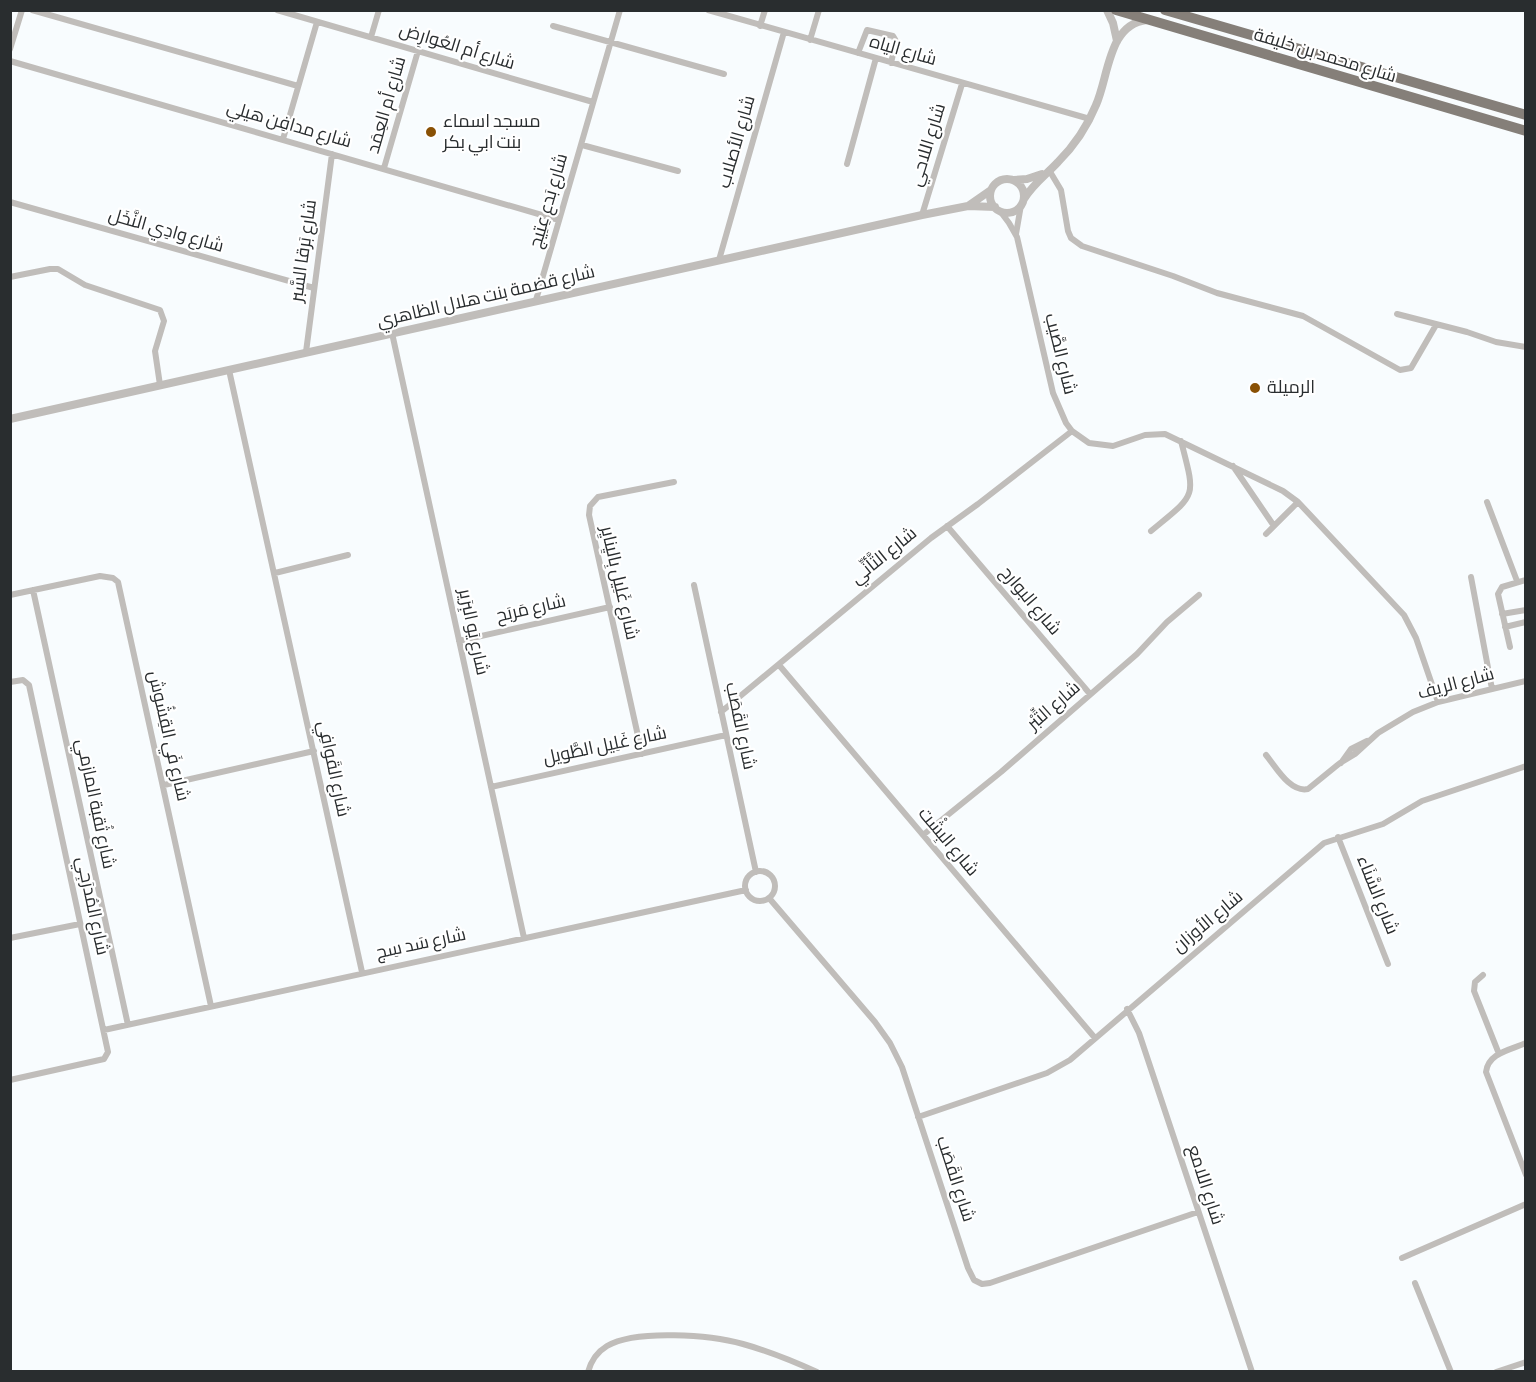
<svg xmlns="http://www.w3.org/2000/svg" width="1536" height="1382" viewBox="0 0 1536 1382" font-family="'Alegreya Sans',Cairo,sans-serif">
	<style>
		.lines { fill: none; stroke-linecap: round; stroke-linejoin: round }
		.minor { stroke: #c0bdba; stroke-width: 6 }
		.tertiary { stroke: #c0bdba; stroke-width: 8 }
		.trunk { stroke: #857f79; stroke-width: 10 }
		.poi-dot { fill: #895105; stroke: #fff; stroke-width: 2 }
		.labels { text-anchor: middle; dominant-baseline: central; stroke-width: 4.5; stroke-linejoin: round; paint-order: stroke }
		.street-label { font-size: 18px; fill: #292d2f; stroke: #fff }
		.poi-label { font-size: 18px; fill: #292d2f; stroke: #fff; text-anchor: start }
	</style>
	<rect width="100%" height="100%" fill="#f8fcfe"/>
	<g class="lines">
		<path class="minor" d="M32,10L298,86
			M277,10L593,102
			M708,10L1090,119
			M553,26L724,74
			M760,26L765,10
			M371,37L379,10
			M810,40L819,10
			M10,49L22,10
			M858,53L867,30L893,36L896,41L891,63
			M10,61L559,220
			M283,139L317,22
			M582,145L678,171
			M847,164L876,58
			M384,168L418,51
			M1049,170L1061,190L1068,231L1071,238L1082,246L1173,276L1217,293L1303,316L1400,370L1411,368L1436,325
			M10,202L314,288
			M1000,211L1009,223L1017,237L1053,393L1066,423L1072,431L1089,443L1113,446L1145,435L1165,434L1283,491L1298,502L1404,615L1416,638L1438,702
			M922,215L962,84
			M1016,234L1021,205
			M719,260L784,32
			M10,277L50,269H58L85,285L160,310L164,321L155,351L160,385
			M536,300L620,10
			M1397,314L1467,332L1496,342L1526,347
			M392,333L524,938
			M306,352L332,154
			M229,370L362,972
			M1233,466L1274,526
			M1487,502L1517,581
			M947,526L1090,694
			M1151,531C1197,493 1196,499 1181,441
			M1266,534L1298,502
			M275,573L348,555
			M1471,577L1492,689
			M694,585L756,872
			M33,590L128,1025
			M10,595L100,576L113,578L118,582L211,1006
			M1502,614L1526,610
			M1505,627L1526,622
			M459,641L610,607
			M1510,647L1498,594L1502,587L1526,580
			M779,665L1095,1038
			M10,682L23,680L29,685L108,1052L104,1059L10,1080
			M721,712L931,538L978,504L1072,431
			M642,754L589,515L590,506L598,497L674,482
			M1266,755C1276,767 1290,793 1308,789L1340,763L1355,754L1378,733L1413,712L1438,702L1526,681
			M1341,763L1351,749L1367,741
			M164,785L314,751
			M491,787L726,735
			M923,835L1001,772L1137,654L1167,622L1199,595
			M1338,837L1388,964
			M745 886a15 15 0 1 1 30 0a15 15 0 1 1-30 0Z
			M769,898L875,1022L890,1043L902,1067L968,1268L974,1280L982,1284L990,1283L1198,1212
			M10,938L80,924
			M1483,975L1475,982L1474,991L1499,1054
			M1127,1009L1139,1033L1252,1372
			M104,1030L746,890
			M1526,1043C1510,1050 1488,1053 1486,1072L1526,1175
			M918,1117L1047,1073L1070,1060L1324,843L1383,824L1422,801L1526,766
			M1402,1258L1526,1204
			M1415,1283L1451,1372
			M588,1372C591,1361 597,1352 607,1346C636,1329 711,1335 743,1344C768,1351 793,1361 817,1372
			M1496,1372L1526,1362"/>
		<path class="tertiary" d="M1107,10L1113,23L1117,41
			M990 196a17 17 0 1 1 34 0a17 17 0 1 1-34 0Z
			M1014,180L1027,179L1042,174
			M1024,199C1033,184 1046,175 1058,162C1075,145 1087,127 1096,105C1109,76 1108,24 1147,20
			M968,206L991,190
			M10,419L922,215L968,206L995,207"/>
		<path class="trunk" d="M1116,10L1526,131
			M1165,10L1526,115"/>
	</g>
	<g class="poi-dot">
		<circle cx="431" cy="132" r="6"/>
		<circle cx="1255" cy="388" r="6"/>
	</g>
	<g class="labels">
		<g class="street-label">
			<text transform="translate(457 47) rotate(17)">شارع أم العُوارِض</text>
			<text transform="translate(903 51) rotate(16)">شارع الياه</text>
			<text transform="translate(1325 56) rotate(17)">شارع محمد بن خليفة</text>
			<text transform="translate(387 105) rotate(-74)">شارع أم العِمَد</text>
			<text transform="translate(289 125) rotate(16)">شارع مدافِن هيلي</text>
			<text transform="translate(737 142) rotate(-74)">شارع الأصلاب</text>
			<text transform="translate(928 145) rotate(-73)">شارع اللاحي</text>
			<text transform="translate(549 201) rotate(-74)">شارع بَدع عِتِيج</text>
			<text transform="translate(166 231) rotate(16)">شارع وادِي النَّخَل</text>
			<text transform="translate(304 251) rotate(-82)">شارع بَرقا السَّبر</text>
			<text transform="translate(486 297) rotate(-13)">شارع قضمة بنت هلال الظاهري</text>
			<text transform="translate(1060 354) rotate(76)">شارع الصَّيب</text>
			<text transform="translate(884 556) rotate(-39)">شارع التَّأنِّي</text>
			<text transform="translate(619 583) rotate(77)">شارع غَلِيل بِاليِنايِر</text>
			<text transform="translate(1030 601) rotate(50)">شارع البوارح</text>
			<text transform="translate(531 609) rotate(-13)">شارع مَربَح</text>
			<text transform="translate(473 632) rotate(78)">شارع يَو البِرَير</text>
			<text transform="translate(1456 684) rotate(-15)">شارع الريف</text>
			<text transform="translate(1054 706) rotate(-41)">شارع التِّبْر</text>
			<text transform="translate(740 726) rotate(78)">شارع القَصَب</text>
			<text transform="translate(168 736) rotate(77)">شارع فَي القِشُوش</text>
			<text transform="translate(605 746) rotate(-12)">شارع غَلِيل الطَّويل</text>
			<text transform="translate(333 769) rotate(78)">شارع القَوافِي</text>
			<text transform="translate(95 804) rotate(78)">شارع ثُقبة المازمي</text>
			<text transform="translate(948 842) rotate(50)">شارع البِشْت</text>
			<text transform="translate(1377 895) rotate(68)">شارع السَّنَاء</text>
			<text transform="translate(92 906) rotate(78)">شارع المُدرَجِي</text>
			<text transform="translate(1208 922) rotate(-40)">شارع الأوزان</text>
			<text transform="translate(421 944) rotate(-12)">شارع سَد سِج</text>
			<text transform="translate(955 1179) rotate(72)">شارع القَصَب</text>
			<text transform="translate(1205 1185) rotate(72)">شارع اللامع</text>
		</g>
		<g class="poi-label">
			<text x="443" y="122">مسجد اسماء<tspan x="443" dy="21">بنت ابي بكر</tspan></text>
			<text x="1267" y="388">الرميلة</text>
		</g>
	</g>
	<rect width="1536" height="1382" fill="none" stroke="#292d2f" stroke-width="24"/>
</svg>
